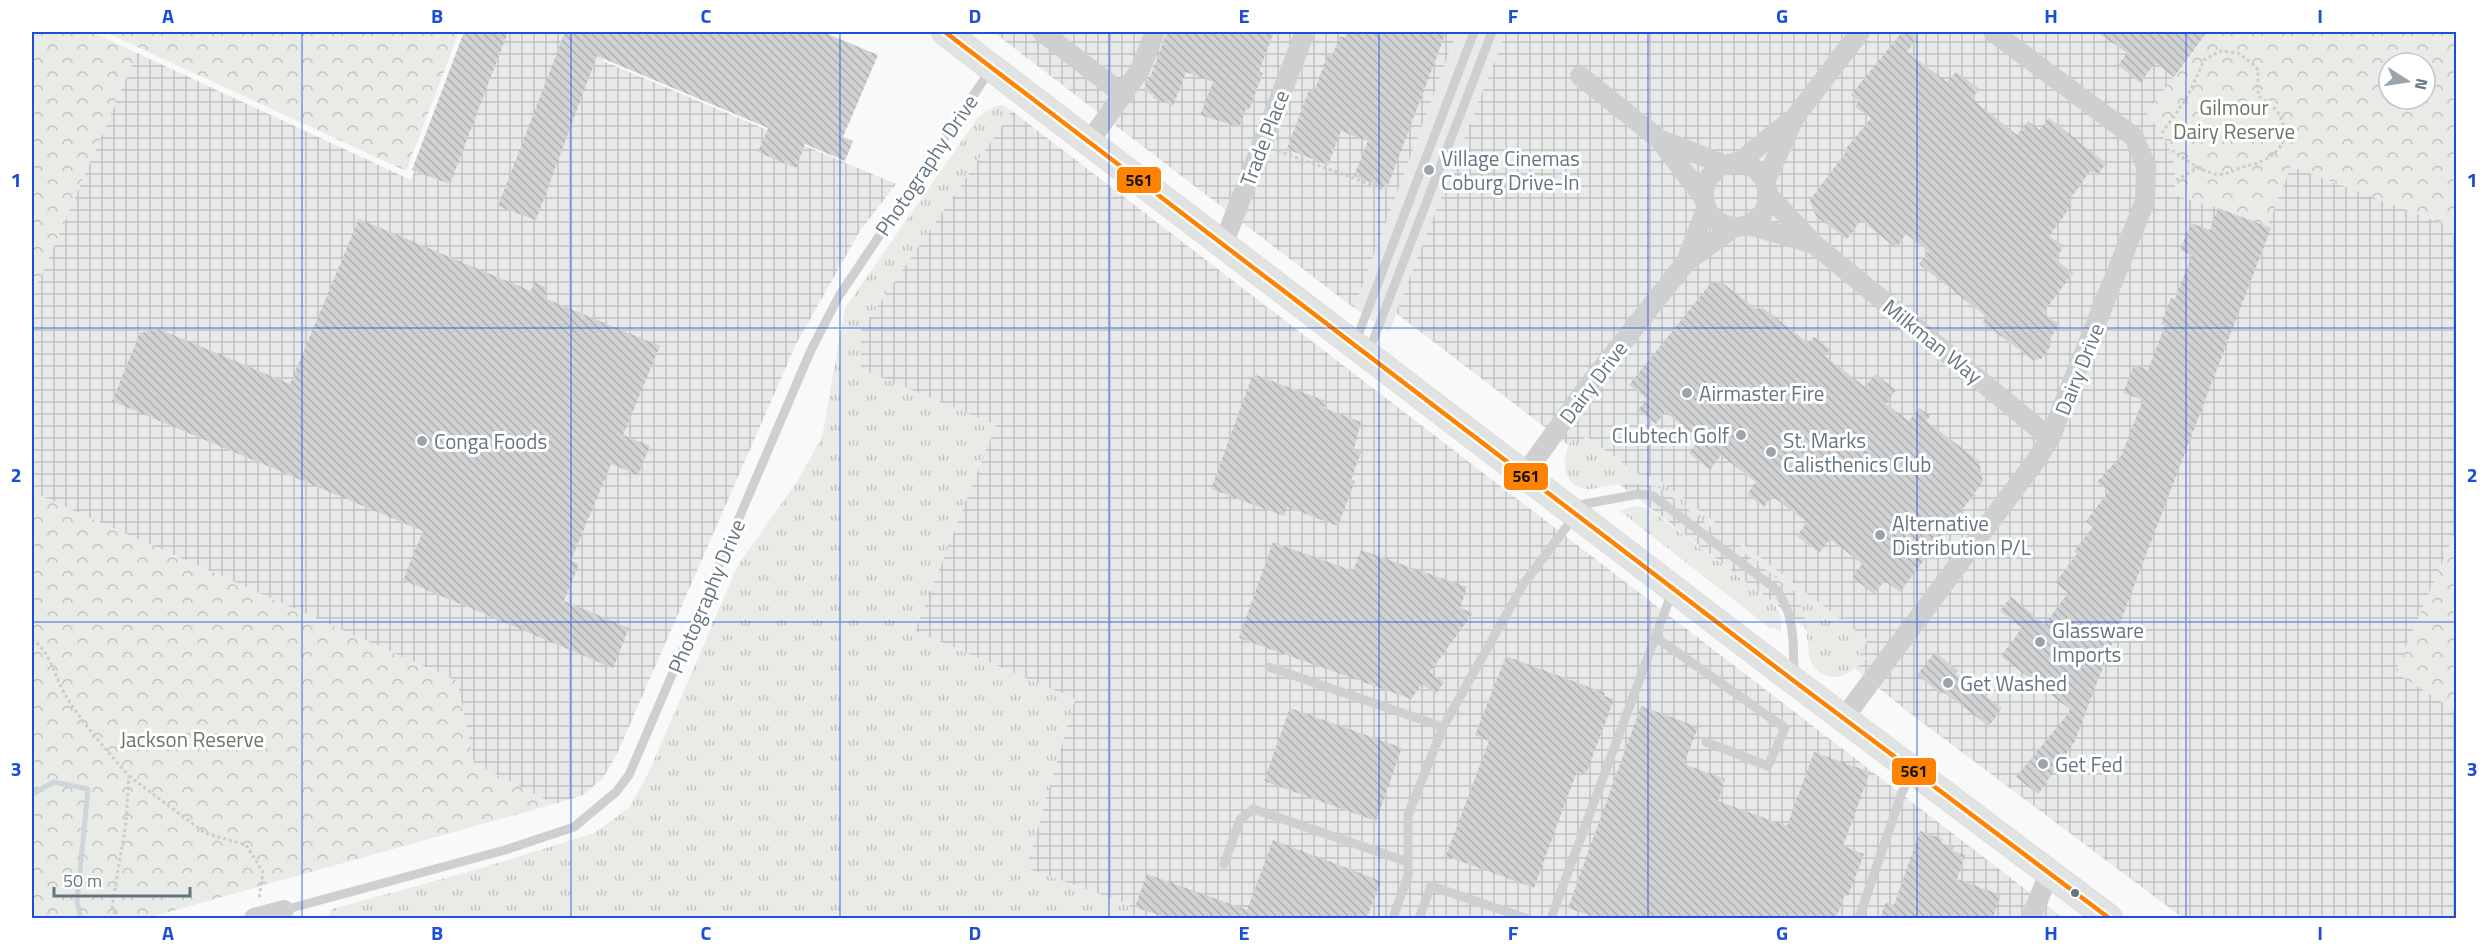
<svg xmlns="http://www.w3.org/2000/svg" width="2488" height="950" viewBox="0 0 2488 950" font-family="'Titillium Web',sans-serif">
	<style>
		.built { fill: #e8e9e9 }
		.industrial { fill: url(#industrial-grid) }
		.grass { fill: url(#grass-tufts) }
		.park { fill: url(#park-crowns); fill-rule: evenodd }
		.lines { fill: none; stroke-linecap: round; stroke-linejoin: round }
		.stream { stroke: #ced6d9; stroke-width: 5 }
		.building { fill: url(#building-back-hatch) }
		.secondary-casing { stroke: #d5d6d7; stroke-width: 28 }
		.path { stroke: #cbcccd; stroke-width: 3; stroke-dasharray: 3 3; stroke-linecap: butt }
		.lane { stroke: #cecfd0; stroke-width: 9 }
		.street { stroke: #cecfd0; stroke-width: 20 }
		.secondary { stroke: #e1e2e2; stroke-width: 27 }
		.bus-1-casing { stroke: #fff; stroke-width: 9 }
		.bus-1 { stroke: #ff8200; stroke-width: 4.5 }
		.grid { fill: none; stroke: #1d4ed8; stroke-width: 1.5; stroke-opacity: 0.55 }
		.poi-dot { fill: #99a4ac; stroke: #fff; stroke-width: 2 }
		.bus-dot { fill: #657683; stroke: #fff; stroke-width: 2 }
		.labels { text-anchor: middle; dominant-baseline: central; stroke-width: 6; stroke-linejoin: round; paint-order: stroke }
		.park-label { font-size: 21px; fill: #687a64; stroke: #fff }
		.street-label { font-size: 21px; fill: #657683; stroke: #fff }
		.poi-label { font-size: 21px; fill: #657683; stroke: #fff; text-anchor: start }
		.line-badge { stroke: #fff; stroke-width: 2 }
		.pale-badge-label { font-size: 16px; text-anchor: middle; font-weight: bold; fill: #111 }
		.neatline { fill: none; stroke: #1d4ed8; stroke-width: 2 }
		.grid-label { font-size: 20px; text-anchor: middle; font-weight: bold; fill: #1d4ed8 }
	</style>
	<defs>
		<pattern id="industrial-grid" width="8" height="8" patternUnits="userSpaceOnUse" patternTransform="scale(1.5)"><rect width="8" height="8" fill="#e8e9e9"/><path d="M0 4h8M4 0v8" fill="none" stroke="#c0c1c2"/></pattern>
		<pattern id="grass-tufts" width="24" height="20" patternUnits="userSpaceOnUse" patternTransform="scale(1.5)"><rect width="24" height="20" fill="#e8ebe6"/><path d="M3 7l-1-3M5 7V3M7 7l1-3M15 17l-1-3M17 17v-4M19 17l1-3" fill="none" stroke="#c0c3c0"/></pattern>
		<pattern id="park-crowns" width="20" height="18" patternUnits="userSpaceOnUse" patternTransform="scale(1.5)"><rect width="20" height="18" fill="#e8ebe6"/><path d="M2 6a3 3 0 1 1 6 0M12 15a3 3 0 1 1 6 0" fill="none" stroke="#c0c3c0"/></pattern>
		<pattern id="building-back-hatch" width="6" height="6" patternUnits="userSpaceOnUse" patternTransform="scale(1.5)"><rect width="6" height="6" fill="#d0d2d3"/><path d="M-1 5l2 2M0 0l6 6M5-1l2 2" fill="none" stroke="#acafb1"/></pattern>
	</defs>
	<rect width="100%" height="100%" fill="#f9f9f9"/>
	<path class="built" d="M1457,32H1506L1389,332L1354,308Z"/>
	<path class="industrial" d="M468,32H613L603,61L896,184L860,231L796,344L617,754L603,778L583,795L554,804L474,763L457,681L32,492V297L137,53L411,180Z
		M993,32H1457L1354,308Z
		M1506,32H2207L2147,113L2162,133L2174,157L2177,175L2174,195L2218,208L2266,226L2291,166L2444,224L2456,239V531L2395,672L2456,711V918H2183L1907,711L1774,603L1396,313Z
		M1012,111L2063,918H1125L1130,905L1026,868L1075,699L915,631L995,425L861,370V330Z"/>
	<path class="grass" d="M1003,105L1012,111L861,330V369L996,425L915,631L1075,699L1026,868L1130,905L1125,918H327L332,909L479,869L594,833L629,808L648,774L738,565L798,480L822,437L845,308L979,116L994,107Z
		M1586,436L1645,479L1653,475L1720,526L1711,527L1662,489C1642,481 1623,484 1602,487C1596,488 1589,490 1584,489C1560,484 1561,453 1573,439L1580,444Z
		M1635,506L1648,508L1774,603L1781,615V633L1773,627L1771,629L1620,511Z
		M1739,541L1868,640L1860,652L1867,658C1851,676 1824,689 1810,660L1804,614L1795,593L1742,551Z"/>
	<path class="park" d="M32,32H92L137,53L32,297Z
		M105,32H459L406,171Z
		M2207,32H2456V239L2444,224L2291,166L2267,227L2218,208L2174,195C2179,159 2168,142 2147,113ZM2389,63H2425V99H2389Z
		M32,492L457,681L474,763L554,804L147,918H32Z
		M2456,531V711L2395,672Z"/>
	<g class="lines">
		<path class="stream" d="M32,794L54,782L88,789L77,902L81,918"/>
	</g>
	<path class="building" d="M464,32H508L450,184L412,170Z
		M565,32H823L878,55L843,137L853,141L845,161L805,144L796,168L758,152L768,128L597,56L536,220L498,206Z
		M1167,32H1274L1259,71L1263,73L1249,110L1246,109L1239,127L1200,115L1213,82L1186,72L1173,106L1153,98L1154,95L1143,90L1151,75Z
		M1346,32H1446L1387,188L1354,176L1368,141L1341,131L1328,165L1287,149L1309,90L1314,92L1328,54L1332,56L1340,36L1345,38Z
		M1902,32H1909L1917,38L1907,52L1947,82L1956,72L1979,89L1972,99L2017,135L2028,121L2039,130L2049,118L2106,163L2097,176L2090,171L2068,202L2072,205L2049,236L2064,246L2055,259L2073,273L2043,313L2060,325L2050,338L2051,346L2041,359L2033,360L1982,322L1987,317L1919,264L1929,251L1906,234L1896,248L1861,220L1847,239L1816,216L1810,200L1846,152L1844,151L1871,118L1855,107L1859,101L1851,95Z
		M2097,32H2207L2174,77L2155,63L2140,83L2118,65L2127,53Z
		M2218,208L2271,228L2074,743L2038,794L2016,777L2071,710L2001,656L2022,628L2000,611L2011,597L2045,624L2068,593L2055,583L2077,554L2074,551L2093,527L2086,521L2109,491L2097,482L2121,456L2143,400L2123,393L2134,365L2148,370L2165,325L2161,324L2171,298L2175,299L2192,255L2180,250L2191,223L2210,230Z
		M359,219L531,291L534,282L548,288L544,298L660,346L623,435L650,446L638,475L611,464L571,560L579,564L564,601L629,628L613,668L403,580L423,531L112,401L140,333L159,329L290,384Z
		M1721,282L1756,309L1763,308L1808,343L1814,337L1830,349L1825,356L1865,387L1875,374L1896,390L1886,404L1909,421L1919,408L1930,416L1926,421L1979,461L1983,482L1900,592L1884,581L1874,594L1852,577L1862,564L1846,551L1830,539L1819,553L1797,536L1807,522L1772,496L1764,507L1747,494L1756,482L1721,455L1710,470L1689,453L1699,439L1665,412L1656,424L1638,410L1647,399L1629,385L1711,283Z
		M1253,374L1326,401L1324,408L1361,422L1354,449L1361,452L1351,480L1355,481L1338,526L1287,507L1284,516L1211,489Z
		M1273,542L1353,571L1361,550L1467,587L1460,608L1473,613L1430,672L1444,682L1436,694L1422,684L1411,699L1239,638Z
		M1935,652L1958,671L1956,674L2002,708L1989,726L1943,692L1941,694L1917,675Z
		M1506,656L1605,693L1604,696L1614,699L1586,774L1577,771L1534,888L1446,856L1489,741L1475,735Z
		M1641,706L1698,727L1684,764L1725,779L1718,801L1787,826L1814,752L1870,772L1843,846L1864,854L1848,896L1845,895L1836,918H1597L1568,908Z
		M1290,708L1402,748L1376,821L1264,781Z
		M1920,831L1943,839L1941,843L1954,847L1953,851L1965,855L1957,879L2001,895L1993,918H1880L1886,902L1894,905Z
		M1273,840L1381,881L1367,918H1167L1135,907L1147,874L1247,910Z"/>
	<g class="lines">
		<g class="secondary-casing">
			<path id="secondary" d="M945,32L1794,681L2109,918"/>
		</g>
		<path class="path" d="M2162,133L2186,99L2205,59L2221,51L2238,53L2252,63L2258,70V95C2264,101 2275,107 2279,114C2295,144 2272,161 2246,166C2235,169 2227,176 2215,174C2198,170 2184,158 2170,149
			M1278,151L1384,189
			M2176,180L2198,168
			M32,639C51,652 55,679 67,698C85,726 107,751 129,776L126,823L112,906L117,918
			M129,776L205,833L246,845L263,872L259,899"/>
		<path class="lane" d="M1355,343L1474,32
			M1369,351L1492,32
			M1574,506L1639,494L1653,496L1777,590C1796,620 1793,641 1794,676
			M1655,637L1785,728L1768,766L1706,742
			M1269,667L1443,727
			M1224,864L1240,820L1253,809L1408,862
			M284,910L505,850L574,827L616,792L629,775L811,350L839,296L991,69
			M1393,918L1408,876V815L1443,727L1524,583L1574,517
			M1419,918L1431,886L1526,918
			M1551,918L1672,592
			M1859,918L1902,792L1913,772"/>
		<path class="street" d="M1042,32L1124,95
			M1580,76L1659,139L1703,197
			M1659,139L1725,165
			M1089,142L1140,70L1155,32
			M1738,163L1790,121
			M1704 195a32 32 0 1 1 64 0a32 32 0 1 1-64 0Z
			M1765,182L1795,117L1860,32
			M1768,195L1814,244L2050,438
			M1748,225L1814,244
			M1223,245L1305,32
			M1686,262L1706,209
			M1524,475L1589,385L1686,262L1733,228
			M1843,719L2037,459L2050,438L2145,201L2146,166L2134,137L1993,32
			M254,918L284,910
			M2031,918L2049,873"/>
		<use href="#secondary" class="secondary"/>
		<g class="bus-1-casing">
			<path id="bus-1" d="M945,32L1794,681L2109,918"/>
		</g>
		<use href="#bus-1" class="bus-1"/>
	</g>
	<path class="grid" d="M302,32V918M571,32V918M840,32V918M1109,32V918M1379,32V918M1648,32V918M1917,32V918M2186,32V918M32,328H2456M32,622H2456"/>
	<g class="poi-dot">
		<circle cx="1429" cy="170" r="6"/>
		<circle cx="1687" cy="393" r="6"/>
		<circle cx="1741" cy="435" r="6"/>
		<circle cx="422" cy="441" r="6"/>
		<circle cx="1771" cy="452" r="6"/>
		<circle cx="1880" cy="535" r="6"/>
		<circle cx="2040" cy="642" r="6"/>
		<circle cx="1948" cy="683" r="6"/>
		<circle cx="2043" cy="764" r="6"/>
	</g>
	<circle class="bus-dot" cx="2075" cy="893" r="5"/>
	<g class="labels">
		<g class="park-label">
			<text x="2234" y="107">Gilmour<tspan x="2234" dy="24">Dairy Reserve</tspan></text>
			<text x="192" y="739">Jackson Reserve</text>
		</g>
		<g class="street-label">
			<text transform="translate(1264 138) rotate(-69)">Trade Place</text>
			<text transform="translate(926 165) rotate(-56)">Photography Drive</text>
			<text transform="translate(1933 341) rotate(39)">Milkman Way</text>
			<text transform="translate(2079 369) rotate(-68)">Dairy Drive</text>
			<text transform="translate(1593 382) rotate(-53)">Dairy Drive</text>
			<text transform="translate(706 596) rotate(-67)">Photography Drive</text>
		</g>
		<g class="poi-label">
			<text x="1441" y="158">Village Cinemas<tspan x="1441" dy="24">Coburg Drive-In</tspan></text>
			<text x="1699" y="393">Airmaster Fire</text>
			<text x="1729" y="435" text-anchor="end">Clubtech Golf</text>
			<text x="1783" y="440">St. Marks<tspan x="1783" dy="24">Calisthenics Club</tspan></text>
			<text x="434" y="441">Conga Foods</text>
			<text x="1892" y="523">Alternative<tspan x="1892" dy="24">Distribution P/L</tspan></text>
			<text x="2052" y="630">Glassware<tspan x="2052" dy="24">Imports</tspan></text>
			<text x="1960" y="683">Get Washed</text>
			<text x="2055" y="764">Get Fed</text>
		</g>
	</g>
	<g class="line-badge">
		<rect x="1116" y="166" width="46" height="28" rx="6" fill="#ff8200"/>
		<rect x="1503" y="462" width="46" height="29" rx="6" fill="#ff8200"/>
		<rect x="1891" y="757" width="46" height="29" rx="6" fill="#ff8200"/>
	</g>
	<g class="pale-badge-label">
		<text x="1139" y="186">561</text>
		<text x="1526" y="482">561</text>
		<text x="1914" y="777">561</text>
	</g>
	<rect width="2488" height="950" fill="none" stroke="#ffffff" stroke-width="66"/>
	<g transform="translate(2407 81) rotate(102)"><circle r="28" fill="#ffffff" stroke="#c1c8cd" stroke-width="1.5"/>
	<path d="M0-4.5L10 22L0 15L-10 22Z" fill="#99a4ac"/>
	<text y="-9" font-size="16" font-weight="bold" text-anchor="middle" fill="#657683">N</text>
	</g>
	<path d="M54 887v9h136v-9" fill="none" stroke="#657683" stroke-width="3"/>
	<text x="63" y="887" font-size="18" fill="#657683" stroke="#ffffff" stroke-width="4.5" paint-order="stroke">50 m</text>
	<rect x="33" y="33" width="2422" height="884" class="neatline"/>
	<g class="grid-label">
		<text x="168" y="23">A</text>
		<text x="437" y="23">B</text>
		<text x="706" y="23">C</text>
		<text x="975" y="23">D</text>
		<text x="1244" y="23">E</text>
		<text x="1513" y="23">F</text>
		<text x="1782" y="23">G</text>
		<text x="2051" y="23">H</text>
		<text x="2320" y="23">I</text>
		<text x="16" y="187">1</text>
		<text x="2472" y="187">1</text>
		<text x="16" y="482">2</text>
		<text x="2472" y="482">2</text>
		<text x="16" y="776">3</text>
		<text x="2472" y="776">3</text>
		<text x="168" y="940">A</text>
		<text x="437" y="940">B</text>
		<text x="706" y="940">C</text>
		<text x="975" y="940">D</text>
		<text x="1244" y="940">E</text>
		<text x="1513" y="940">F</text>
		<text x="1782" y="940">G</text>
		<text x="2051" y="940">H</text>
		<text x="2320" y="940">I</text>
	</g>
</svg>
